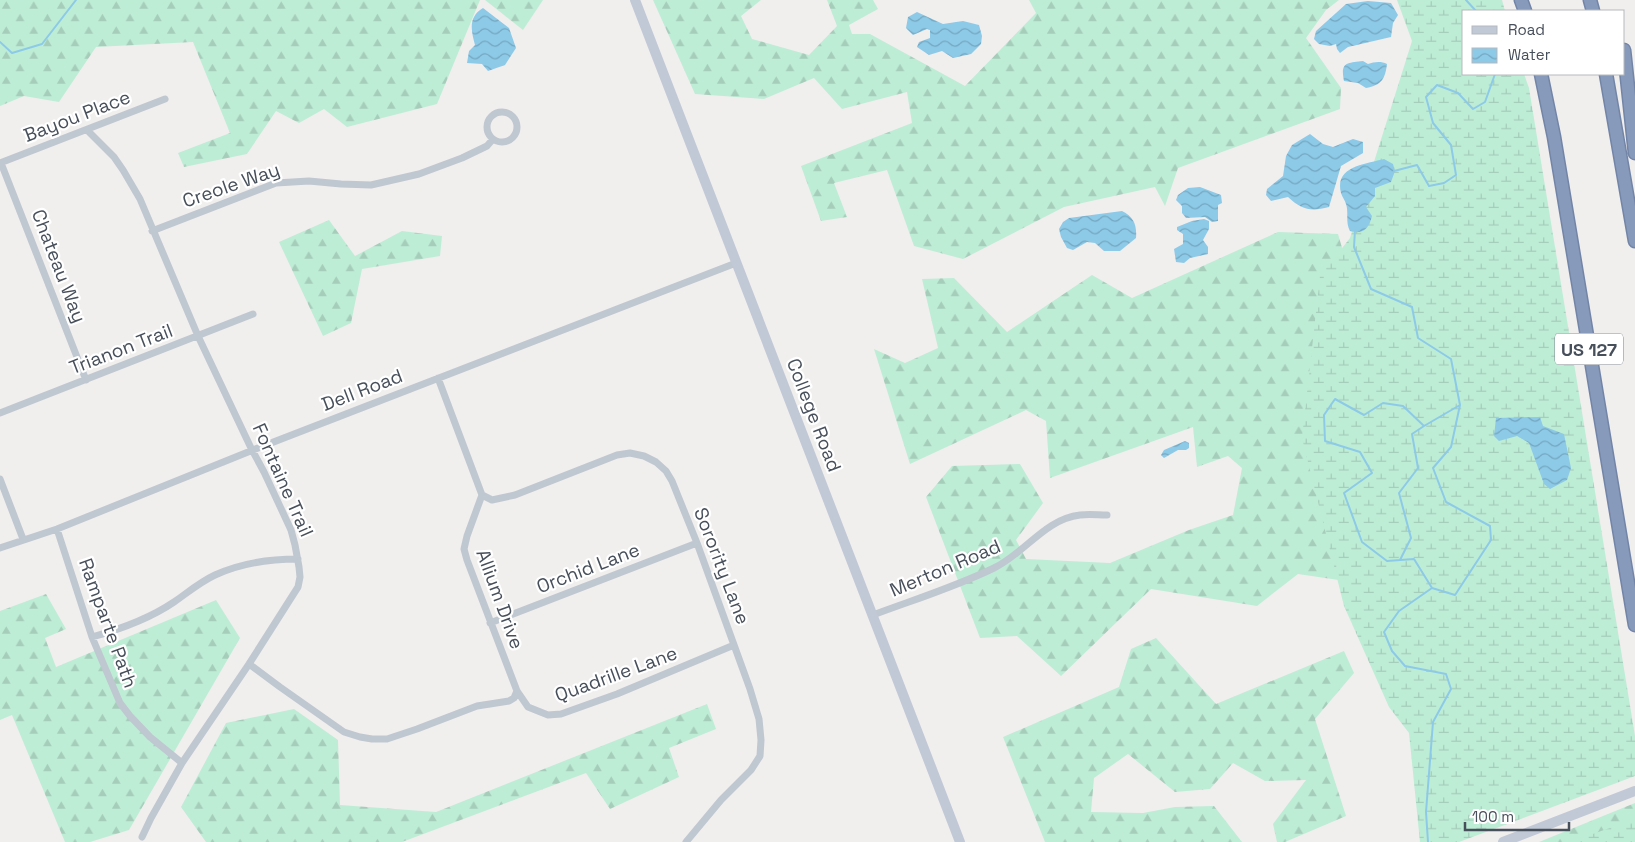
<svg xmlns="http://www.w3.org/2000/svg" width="1635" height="842" viewBox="0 0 1635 842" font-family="'Space Grotesk',sans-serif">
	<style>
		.forest { fill: url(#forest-firs) }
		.wetland { fill: url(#wetland-marsh) }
		.water { fill: url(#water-waves) }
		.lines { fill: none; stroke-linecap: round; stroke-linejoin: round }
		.stream { stroke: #8dcae8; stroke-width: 2 }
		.highway-casing { stroke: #7385a7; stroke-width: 15 }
		.street { stroke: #bfc7d0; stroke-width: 7 }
		.secondary { stroke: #c1c9d6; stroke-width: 10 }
		.highway { stroke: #889abb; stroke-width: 12 }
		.labels { text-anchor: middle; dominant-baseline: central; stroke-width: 4.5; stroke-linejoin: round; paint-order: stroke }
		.shield { fill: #fff; stroke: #7e848c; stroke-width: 1 }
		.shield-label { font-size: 18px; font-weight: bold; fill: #474f5b }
		.street-label { font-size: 19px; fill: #474f5b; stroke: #fff }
	</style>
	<defs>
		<pattern id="forest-firs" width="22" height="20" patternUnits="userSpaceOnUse" patternTransform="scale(1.25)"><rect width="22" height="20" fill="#beedd6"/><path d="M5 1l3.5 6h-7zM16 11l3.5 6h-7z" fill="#a5cdba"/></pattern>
		<pattern id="wetland-marsh" width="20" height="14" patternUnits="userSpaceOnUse" patternTransform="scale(1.25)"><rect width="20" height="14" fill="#beedd6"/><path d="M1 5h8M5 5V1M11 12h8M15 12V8" fill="none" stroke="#a5cdba"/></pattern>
		<pattern id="water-waves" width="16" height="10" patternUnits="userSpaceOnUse" patternTransform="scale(1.25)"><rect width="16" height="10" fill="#8dcae8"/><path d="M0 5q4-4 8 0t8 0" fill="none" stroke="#75a6bf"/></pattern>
	</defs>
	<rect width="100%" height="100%" fill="#f1eeee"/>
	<path class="forest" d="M0,0H480L437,104L347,127L324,109L299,123L276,111L247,154L184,167L178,153L230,133L193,42L96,47L59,102L24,96L0,106Z
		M485,0H543L523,30Z
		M653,0H761L741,16L752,39L809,55L837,26L827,0H873L878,9L849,25L852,34H870L965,86L1036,13L1029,0H1339L1326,10L1306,38L1341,88L1340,109L1178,168L1165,206L1155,187L1064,207L963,259L914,246L887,170L834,183L847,217L821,221L801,166L912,123L907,92L842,109L814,78L764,99L695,94Z
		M329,220L355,256L402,231L442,236L440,256L362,269L351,323L323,336L279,242Z
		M1278,232L1338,234L1359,306V583L1298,574L1257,606L1151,589L1061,676L1017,636L980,638L926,497L952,466L1020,464L1043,503L1016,540L1026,559L1110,563L1189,530L1233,515L1242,468L1228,456L1197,467L1193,427L1050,478L1046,421L1026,410L910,464L874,349L905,363L938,348L922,279L954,278L1007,332L1092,275L1132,298Z
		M46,594L66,629L45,638L56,667L216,600L240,638L129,830L90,842H65L12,715L0,720V611Z
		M1156,638L1216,704L1344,651L1354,673L1315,719L1346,816L1285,842H1277L1273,824L1306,780L1265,781L1233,763L1210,789L1175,792L1128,754L1094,778L1091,812L1143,813L1175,807L1214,806L1242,842H1045L1003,737L1119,687L1131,649Z
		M707,704L716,729L669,748L679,777L610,809L586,773L402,842H206L181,807L226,723L294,709L338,740L340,805L436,812Z
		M1635,803V842H1539Z"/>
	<path class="wetland" d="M1397,0H1502L1505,11H1464V74H1524L1529,88L1635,736V776L1459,842H1420L1409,733L1389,707L1344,606L1302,438L1320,276L1350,238L1412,41Z
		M1635,819V842H1570Z"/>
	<path class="water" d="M1368,1L1391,3L1398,15L1393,23L1391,37L1348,47L1340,53L1337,49L1336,44L1330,46L1319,44L1314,39L1316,31L1346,4Z
		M483,8L509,28L516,48L505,65L488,71L482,64L467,63L469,51L475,45C471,30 468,17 483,8Z
		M917,12L943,24L963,21L979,25L982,36L981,44L971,54L953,58L942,51L929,55L917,47L919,42L930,38V30L927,29L913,35L906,28L908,17Z
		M1363,61L1368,64C1374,62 1381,61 1387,64C1385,79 1382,85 1366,88L1358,83L1344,81C1340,62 1347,63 1363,61Z
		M1310,134L1323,144L1333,147L1353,139L1363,142V153L1341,166L1329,207C1311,212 1302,210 1288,197L1271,201L1266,195L1267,189L1283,176L1286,156L1292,145Z
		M1384,159L1393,164L1395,171L1391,182L1375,188V196L1366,207L1372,216C1369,228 1364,235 1350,231C1345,222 1349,213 1346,204C1345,200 1342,197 1341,193C1334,166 1366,164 1384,159Z
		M1200,187L1221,195L1222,203L1218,205V221L1212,222L1205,217L1186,218L1182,213V206L1176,200L1178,195L1188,188Z
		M1122,211C1134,217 1137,225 1136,238L1120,251H1104L1095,243L1087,242L1073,250L1067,248L1061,237L1059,229L1063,222L1069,218Z
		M1204,219L1209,221V229L1203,240L1208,247V254L1190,258L1184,263L1176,262L1174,249L1183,244V234L1177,230V227L1192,221Z
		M1540,417L1543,426L1564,434L1571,468L1567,480L1550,489L1544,484L1529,443L1517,436L1499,441L1494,436L1496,418Z
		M1185,441L1189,443V448L1186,450H1178L1164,458L1161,455L1164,450Z"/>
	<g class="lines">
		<path class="stream" d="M1466,0L1476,11
			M0,42L12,53L42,44L76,0
			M1394,171L1417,165L1429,186L1444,183L1456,175L1451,145L1433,123L1426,97L1437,85L1458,93L1473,109L1485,102L1495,74
			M1355,230L1354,247L1371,289L1412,307L1418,338L1451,359L1460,405L1424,426L1403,406L1383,403L1364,415L1335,399L1324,415L1325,441L1360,452L1372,473L1344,493L1362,542L1387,561L1414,559L1432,588L1399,611L1384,632L1392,651L1405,666L1446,674L1451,689L1433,722L1426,812L1428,842
			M1400,560L1411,538L1399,493L1418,468L1412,434L1424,426
			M1432,588L1455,595L1491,540L1490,526L1446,502L1433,468L1451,447L1460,405"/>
		<g class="highway-casing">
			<path id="highway" d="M1521,0L1525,11
				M1590,0L1593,11
				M1624,50L1635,153
				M1541,74L1554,137L1635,625
				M1606,74L1635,241"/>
		</g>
		<path class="street" d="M487 127a15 15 0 1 1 30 0a15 15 0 1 1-30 0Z
			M87,130L114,157L123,170L140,199L198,336L251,448L264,472L291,530L295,545L299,567L300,577L298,587L249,664L182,763L151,818L142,837
			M0,163L165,99
			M1,163L86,380
			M152,231L276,183L309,181L341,184L371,185L419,174L462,158L487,146L493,139
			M438,378L482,495L467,536L464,549L467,560L517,691L528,707L548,715L561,714L617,694L734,645
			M0,413L253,314
			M0,479L23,539
			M482,495L492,500L515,495L617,455L630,453L644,456L656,462L666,471L672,481L697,543L750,689L759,719L761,740L760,756L751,770L721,800L686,842
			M57,529L92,637L120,703L130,716L150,737L182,763
			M0,548L57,529L253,450L736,263
			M873,615C913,600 955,587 994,568C1025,553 1045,519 1080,515C1089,514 1098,515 1107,515
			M490,623L697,543
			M92,637C121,629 149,619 174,602C187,593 200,582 215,575C241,563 270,559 298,559
			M249,664L280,687L344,732L360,737L372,739H387L417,729L477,706L509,701L514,698L517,691"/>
		<path class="secondary" d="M635,0L960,842
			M1503,842L1635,791"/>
		<use href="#highway" class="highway"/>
	</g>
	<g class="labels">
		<rect class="shield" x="1555" y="333.5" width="68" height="31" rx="4"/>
		<g class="shield-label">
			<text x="1589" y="349">US 127</text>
		</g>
		<g class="street-label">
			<text transform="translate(77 116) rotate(-21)">Bayou Place</text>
			<text transform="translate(231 185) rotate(-19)">Creole Way</text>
			<text transform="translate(59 266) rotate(69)">Chateau Way</text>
			<text transform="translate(121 349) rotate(-21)">Trianon Trail</text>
			<text transform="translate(362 390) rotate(-21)">Dell Road</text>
			<text transform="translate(814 415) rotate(69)">College Road</text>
			<text transform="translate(283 480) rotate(66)">Fontaine Trail</text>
			<text transform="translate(722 566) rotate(69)">Sorority Lane</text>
			<text transform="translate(588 568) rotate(-21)">Orchid Lane</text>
			<text transform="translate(945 568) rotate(-23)">Merton Road</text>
			<text transform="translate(500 599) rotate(70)">Allium Drive</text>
			<text transform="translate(108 623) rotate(70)">Ramparte Path</text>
			<text transform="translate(616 674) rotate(-20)">Quadrille Lane</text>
		</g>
	</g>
	<rect x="1462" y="10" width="162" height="65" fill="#ffffff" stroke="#b5b9bd"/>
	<rect x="1472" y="26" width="25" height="8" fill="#c1c9d6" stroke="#b5b9bd"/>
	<text x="1508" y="35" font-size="15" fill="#474f5b">Road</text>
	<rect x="1472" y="48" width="25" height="15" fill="url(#water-waves)" stroke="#b5b9bd"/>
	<text x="1508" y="60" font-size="15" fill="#474f5b">Water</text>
	<path d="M1465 822v8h104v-8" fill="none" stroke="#474f5b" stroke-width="2.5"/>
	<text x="1472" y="822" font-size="15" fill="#474f5b" stroke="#ffffff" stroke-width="4" paint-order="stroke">100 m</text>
</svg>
